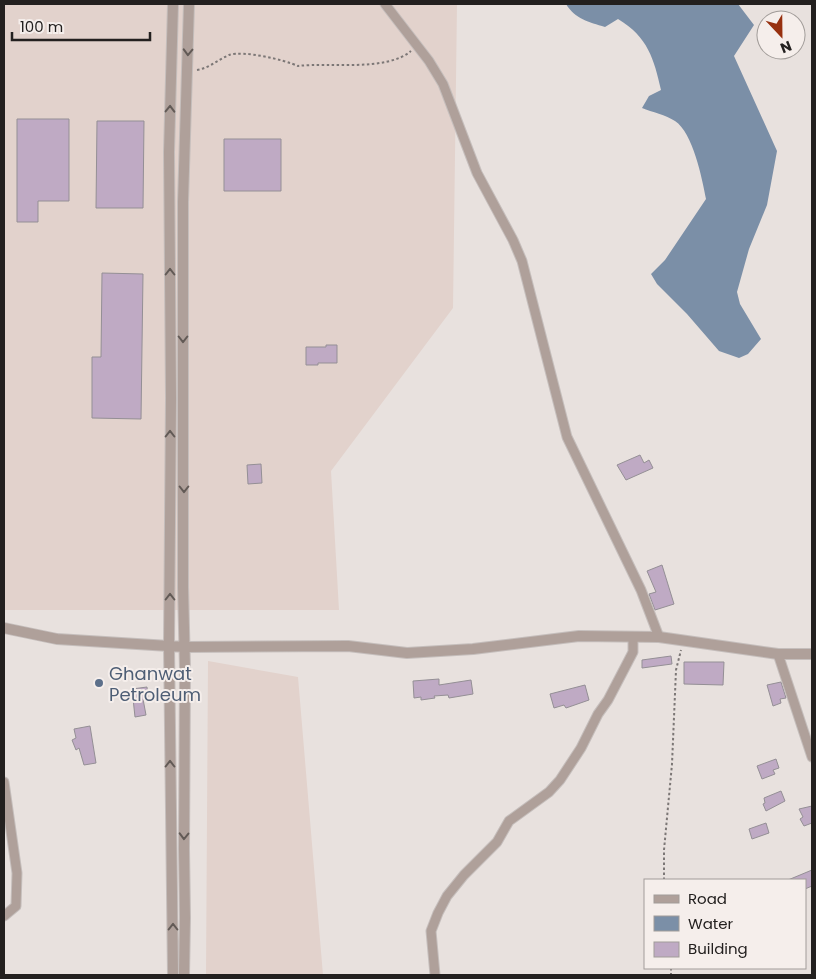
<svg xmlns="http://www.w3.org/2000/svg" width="816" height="979" viewBox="0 0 816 979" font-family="Poppins,sans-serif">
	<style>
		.built { fill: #e2d2cc }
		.water { fill: #7b8fa7 }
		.building { fill: #bfaac4; stroke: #948f95 }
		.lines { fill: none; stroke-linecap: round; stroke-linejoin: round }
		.minor-casing { stroke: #c5bebc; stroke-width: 11 }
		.tertiary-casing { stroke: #c5bebc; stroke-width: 12 }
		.path { stroke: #7c7776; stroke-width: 2; stroke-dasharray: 2.5 2.5; stroke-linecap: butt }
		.minor { stroke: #afa09a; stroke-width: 9 }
		.tertiary { stroke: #afa09a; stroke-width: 10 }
		.oneway { stroke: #625a56 }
		.service-dot { fill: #5c6f8a; stroke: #f5eeeb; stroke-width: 2 }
		.labels { text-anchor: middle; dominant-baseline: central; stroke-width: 4; stroke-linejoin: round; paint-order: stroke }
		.service-label { font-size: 18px; fill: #4e5e75; stroke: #f5eeeb; text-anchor: start }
	</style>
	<rect width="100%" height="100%" fill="#e8e1de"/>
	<path class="built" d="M4,4H457L453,308L331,471L339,610H4Z
		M208,661L298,677L323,975H206Z"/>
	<path class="water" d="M566,4H738L754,25L734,56L777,151L767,205L749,249L737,292L740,304L761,339L748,354L739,358L719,351L687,314L657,284L651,274L665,260L706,199C702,178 693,133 675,121C666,115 652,112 642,108L649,96L661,90C654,59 648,37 618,19L605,27C589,22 575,19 566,4Z"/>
	<path class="building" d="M17,119H69V201H38V222H17Z
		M97,121H144L143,208H96Z
		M224,139H281V191H224Z
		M102,273L143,274L141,419L92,418V357H101Z
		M326,345H337V363H318V365H306V347H326Z
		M640,455L644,463L649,460L653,468L626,480L617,465Z
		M261,464L262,483L248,484L247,465Z
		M662,565L674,604L655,610L649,594L656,592L647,571Z
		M671,656L672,664L642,668V660Z
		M684,662H724L723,685L684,684Z
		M439,679V685L471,680L473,694L449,698L448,695L434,696L435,698L421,700V697L414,698L413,681Z
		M781,682L786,698L780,699L781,703L773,706L767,685Z
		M585,685L589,700L566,708L564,705L554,708L550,694Z
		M147,687L148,699H143L146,715L135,717L132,689Z
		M90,726L96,763L84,765L79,748L76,750L72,740L76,738L74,729Z
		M776,759L779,768L773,770L775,774L762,779L757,766Z
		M781,791L785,801L766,811L763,804L765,803L764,798Z
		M812,806V823L804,826L800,819L803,817L799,809Z
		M766,823L769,833L752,839L749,829Z
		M812,870V886L805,889V880H788Z"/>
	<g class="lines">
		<g class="minor-casing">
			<path id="minor" d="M385,4L429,61L443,84L477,173L513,240L522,261L567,437L641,590L659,637
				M778,654L812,757
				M4,782L17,873L16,906L4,916
				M435,975L431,931L438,913L447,896L464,875L497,842L509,821L549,792L560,780L581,748L598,714L608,700L633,652V637"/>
		</g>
		<g class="tertiary-casing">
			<path id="tertiary" d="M173,4L169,152L171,398L169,645L173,975
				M4,628L57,639L185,647L348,646L407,653L473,649L579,636L659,637L778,654H812
				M184,975L185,918L184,849L185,669L183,587V202L189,4"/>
		</g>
		<path class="path" d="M197,70C209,68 218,60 229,55C243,50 285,60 298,66C330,62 386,72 411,51
			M664,880V850L672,764L676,670L681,650
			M671,968V975"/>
		<use href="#minor" class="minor"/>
		<use href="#tertiary" class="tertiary"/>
	</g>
	<defs><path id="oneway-chevron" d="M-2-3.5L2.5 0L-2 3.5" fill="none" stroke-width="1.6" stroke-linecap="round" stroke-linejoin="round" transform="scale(1.25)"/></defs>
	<g class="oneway">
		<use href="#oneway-chevron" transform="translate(188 52) rotate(92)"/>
		<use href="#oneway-chevron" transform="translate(170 109) rotate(-89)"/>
		<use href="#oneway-chevron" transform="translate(170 272) rotate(-90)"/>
		<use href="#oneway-chevron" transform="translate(183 339) rotate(90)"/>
		<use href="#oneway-chevron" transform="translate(170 434) rotate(-90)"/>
		<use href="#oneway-chevron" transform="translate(184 489) rotate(90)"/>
		<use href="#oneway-chevron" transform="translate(170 597) rotate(-90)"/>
		<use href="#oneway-chevron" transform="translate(170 764) rotate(-90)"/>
		<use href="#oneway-chevron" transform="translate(184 836) rotate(91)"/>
		<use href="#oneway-chevron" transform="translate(173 927) rotate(-90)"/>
	</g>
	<circle class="service-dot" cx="99" cy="683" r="5"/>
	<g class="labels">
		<g class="service-label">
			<text x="109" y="673">Ghanwat<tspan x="109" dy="21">Petroleum</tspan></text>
		</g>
	</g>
	<rect width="816" height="979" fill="none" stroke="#23201f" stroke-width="10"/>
	<rect x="644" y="879" width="162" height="90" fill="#f5eeeb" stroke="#a19c99"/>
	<rect x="654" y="895" width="25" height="8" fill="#afa09a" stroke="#a19c99"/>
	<text x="688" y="904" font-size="15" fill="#23201f">Road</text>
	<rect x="654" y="916" width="25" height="15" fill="#7b8fa7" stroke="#a19c99"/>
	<text x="688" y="929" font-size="15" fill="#23201f">Water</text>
	<rect x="654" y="942" width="25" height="15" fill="#bfaac4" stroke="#a19c99"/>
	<text x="688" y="954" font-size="15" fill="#23201f">Building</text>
	<g transform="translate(781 35) rotate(158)"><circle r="24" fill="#f5eeeb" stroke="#a19c99"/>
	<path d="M0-4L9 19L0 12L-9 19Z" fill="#97300f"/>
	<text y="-8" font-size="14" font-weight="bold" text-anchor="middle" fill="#23201f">N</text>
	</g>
	<path d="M12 32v8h138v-8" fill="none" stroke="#23201f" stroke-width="2.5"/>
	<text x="20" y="32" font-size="15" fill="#23201f" stroke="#f5eeeb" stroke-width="4" paint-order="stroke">100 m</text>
</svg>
